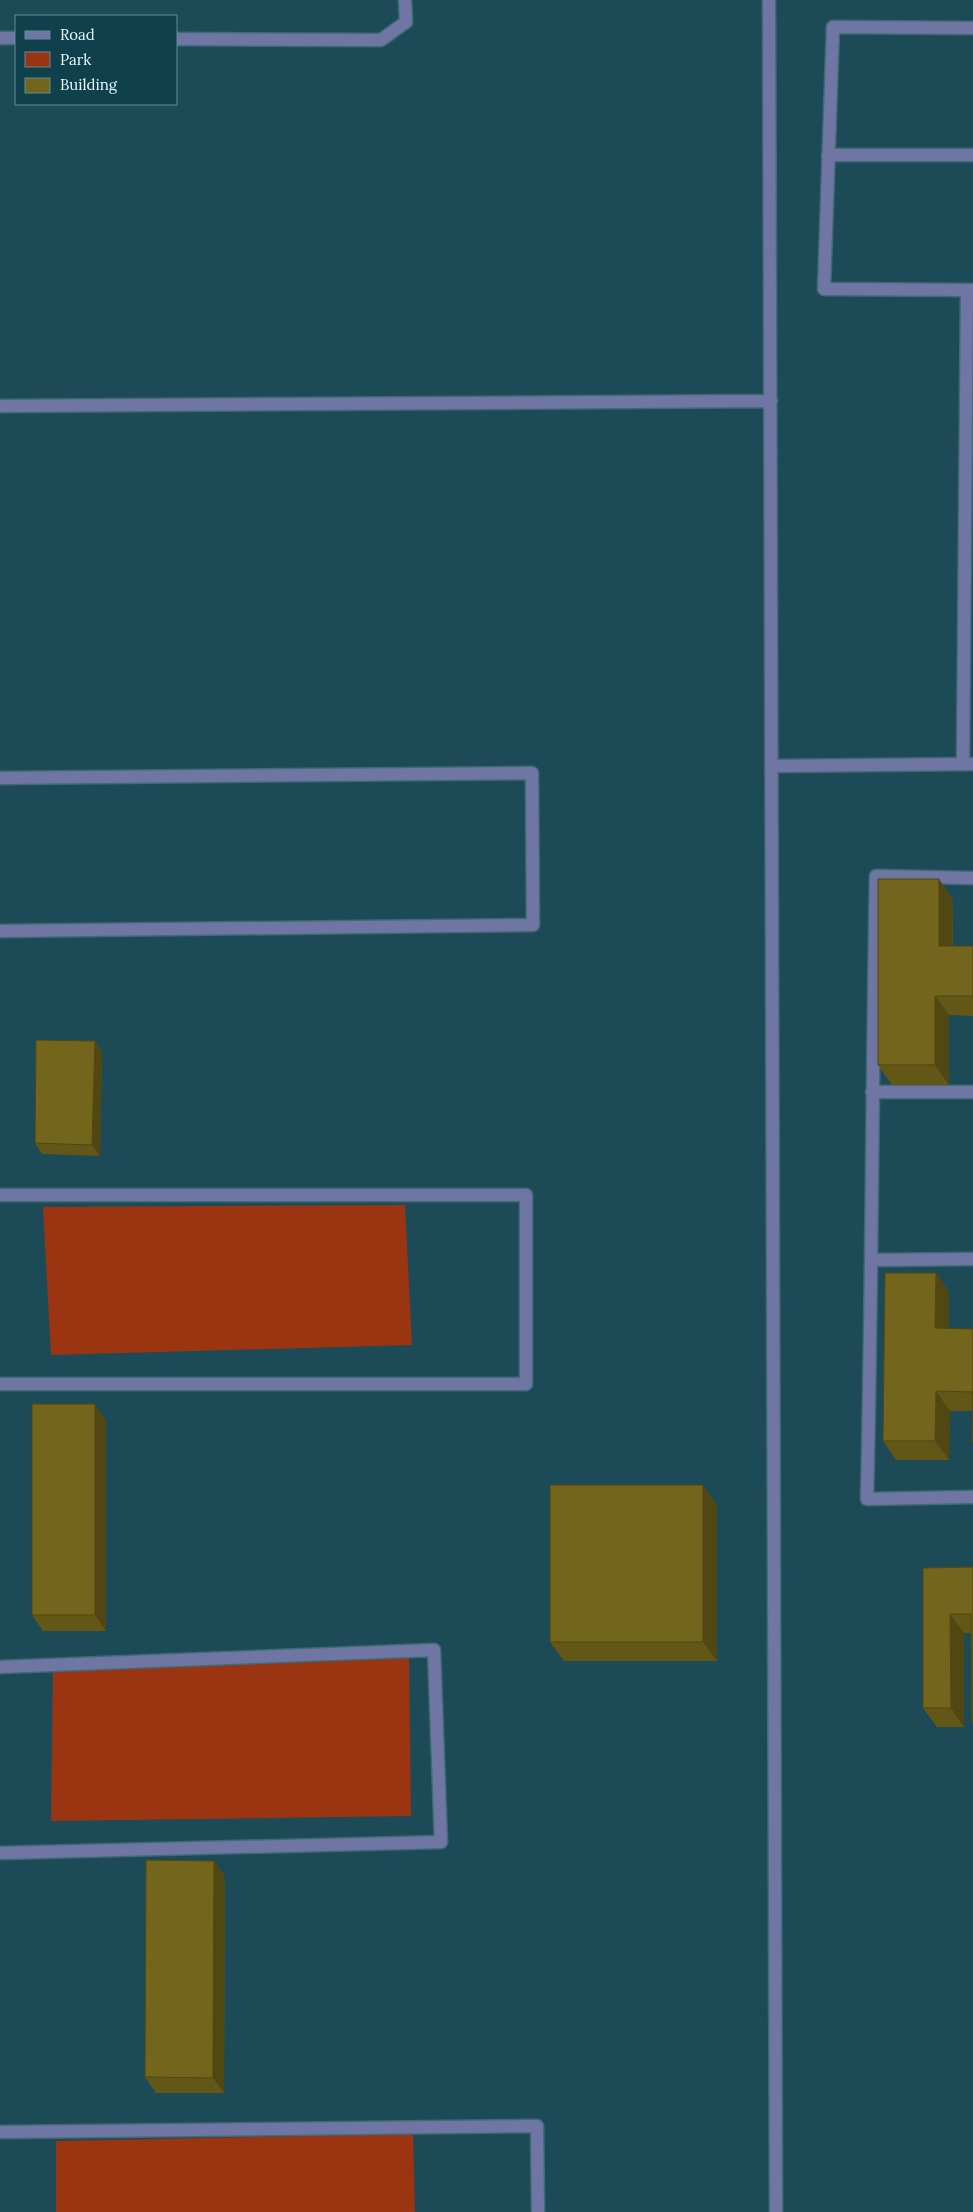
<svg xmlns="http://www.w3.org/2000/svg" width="973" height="2212" viewBox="0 0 973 2212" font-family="Lora,serif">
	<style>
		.green { fill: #9b3411 }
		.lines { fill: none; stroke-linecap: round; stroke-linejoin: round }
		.minor-casing { stroke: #406a75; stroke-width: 15 }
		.minor { stroke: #7076a3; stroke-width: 12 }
		.wall { fill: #635717 }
		.shaded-wall { fill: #504713 }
		.building { fill: #73651b; stroke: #504713 }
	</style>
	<rect width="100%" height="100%" fill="#1c4b57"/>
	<path class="green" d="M405,1205L412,1345L51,1355L43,1207Z
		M409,1656L411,1816L51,1821L53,1665Z
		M413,2134L415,2212H56V2141Z"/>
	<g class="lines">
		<g class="minor-casing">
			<path id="minor" d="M769,0L776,2212
				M973,28L833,27L824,289L973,290
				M0,38H16
				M176,39L381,40L406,22L405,0
				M828,155H973
				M0,406L771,401
				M963,764L967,290
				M773,766L973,764
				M0,778L532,773L533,925L0,931
				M973,878L876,876C872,1084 872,1291 867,1499L973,1497
				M872,1092H973
				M0,1195H526V1384H0
				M873,1260L973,1259
				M0,1667L434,1650L441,1842L0,1853
				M0,2132L537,2126L538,2212"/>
		</g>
		<use href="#minor" class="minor"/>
	</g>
	<path class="wall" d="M953,899V946H973V1016L949,1015V1085H892L878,1065Z
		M95,1041L102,1052L100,1156L42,1154L35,1143Z
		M936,1273L949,1292V1329H973V1442L972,1441V1411H950L949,1460H896L883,1441Z
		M106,1420V1631H43L32,1615Z
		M717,1505V1661H564L550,1642Z
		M973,1567V1725L972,1723L971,1633H964V1727H937L923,1708V1568Z
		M225,1876L224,2093H156L145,2077Z"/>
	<path class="shaded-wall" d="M939,879L953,899L952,966L939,946Z
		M935,996L949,1015V1085L935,1065Z
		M95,1041L102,1052L100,1156L92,1145Z
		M936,1273L949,1292V1348L935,1328Z
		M936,1391L950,1411L949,1460L935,1441Z
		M95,1404L106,1420V1631L95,1615Z
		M703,1485L717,1505V1661L703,1642Z
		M950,1614L964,1633V1727L951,1708Z
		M214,1861L225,1876L224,2093L213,2078Z"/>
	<path class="building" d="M878,879H939V946H973V996H935V1065H878Z
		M36,1040L95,1041L92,1145L35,1143Z
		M885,1273H936L935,1328L973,1329V1441H972L973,1392L936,1391L935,1441H883Z
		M32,1404H95V1615H32Z
		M550,1485H703V1642H550Z
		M973,1567V1723H972L971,1614H950L951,1708H923V1568Z
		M146,1860L214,1861L213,2078L145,2077Z"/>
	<rect x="15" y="15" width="162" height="90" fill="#0f404c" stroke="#658a94"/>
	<rect x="25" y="31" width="25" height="8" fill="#7076a3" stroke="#658a94"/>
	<text x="60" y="40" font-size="15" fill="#e5f9ff">Road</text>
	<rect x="25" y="52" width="25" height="15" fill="#9b3411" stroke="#658a94"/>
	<text x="60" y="65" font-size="15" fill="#e5f9ff">Park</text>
	<rect x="25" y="78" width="25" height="15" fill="#73651b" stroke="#658a94"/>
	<text x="60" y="90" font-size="15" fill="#e5f9ff">Building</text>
</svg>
